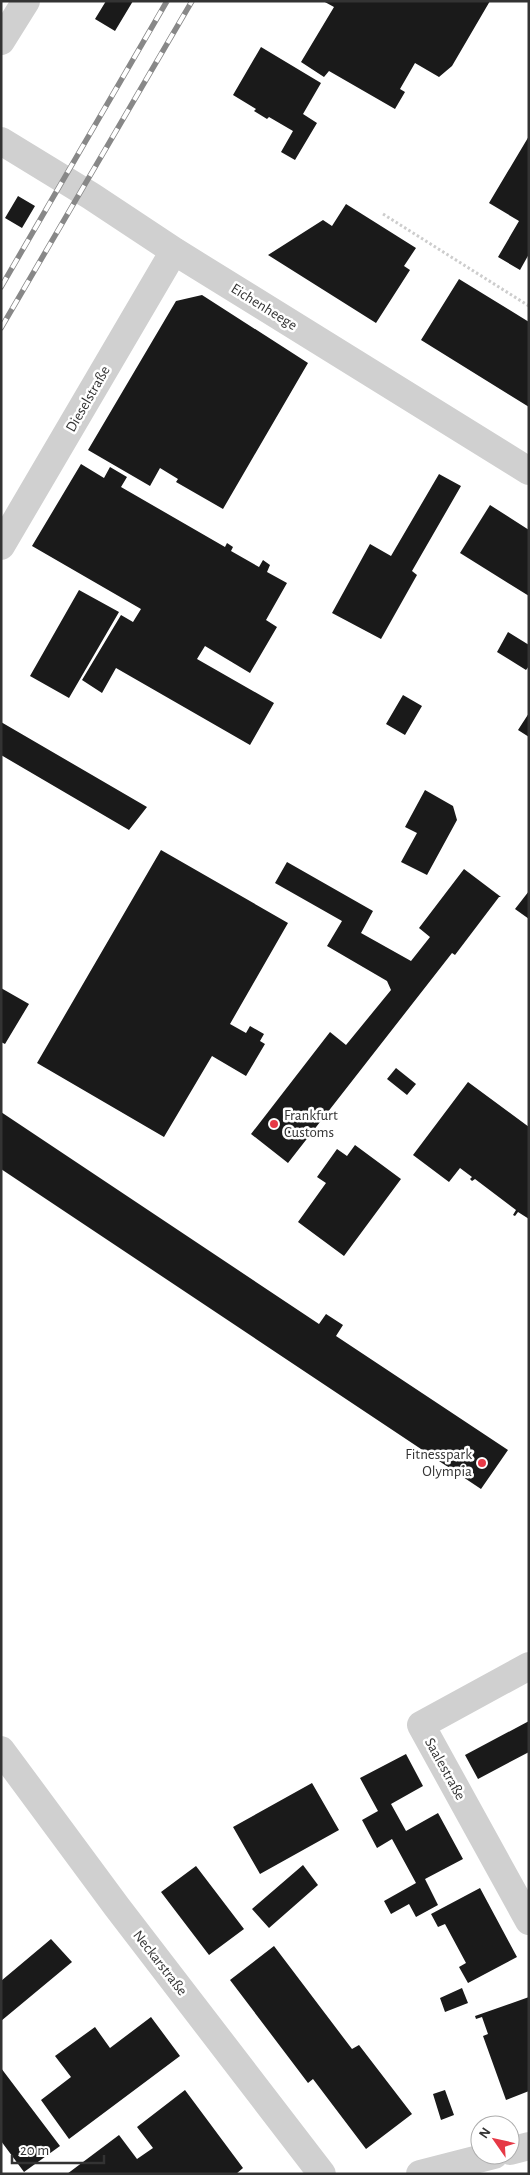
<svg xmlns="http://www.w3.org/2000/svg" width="530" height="2175" viewBox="0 0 530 2175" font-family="'Alegreya Sans',sans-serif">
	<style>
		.building { fill: #1a1a1a }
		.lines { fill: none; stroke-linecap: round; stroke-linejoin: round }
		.path { stroke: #cdcdcd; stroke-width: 3; stroke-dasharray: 2.5 2.5; stroke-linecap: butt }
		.minor { stroke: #d0d0d0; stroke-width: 28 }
		.rail-casing { stroke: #888; stroke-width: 5.5 }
		.rail { stroke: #fff; stroke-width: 4; stroke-dasharray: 11; stroke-linecap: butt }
		.poi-dot { fill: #e63946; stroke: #fff; stroke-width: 2 }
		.labels { text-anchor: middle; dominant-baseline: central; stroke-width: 5; stroke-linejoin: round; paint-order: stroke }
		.street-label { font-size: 15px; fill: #333; stroke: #fff }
		.poi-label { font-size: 15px; fill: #333; stroke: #fff; text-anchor: start }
	</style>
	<rect width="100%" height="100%" fill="#fff"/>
	<path class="building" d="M106,1H133L115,31L95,19Z
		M323,1H490L452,66L439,77L415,63L400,89L405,92L395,109L329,71L324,77L301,62L334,7Z
		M261,47L321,83L303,114L317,123L295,160L281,152L293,131L269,117L267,119L254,111L256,109L233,95Z
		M529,136V254L520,270L498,257L519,221L489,203Z
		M18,196L35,206L22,228L5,218Z
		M346,204L416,248L404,266L410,270L376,323L268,255L323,220L332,226Z
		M459,279L529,322V407L421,340Z
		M202,295L308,363L223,509L176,482L178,479L160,468L150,486L88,450L176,301Z
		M81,464L104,478L110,467L127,477L121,487L225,547L227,543L233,547L231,551L259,567L263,560L270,565L267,572L287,583L266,620L277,627L250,673L205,646L197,659L274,703L250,745L116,668L102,693L82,680L121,615L133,622L141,609L32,546Z
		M439,474L461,486L412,571L417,575L381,639L332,613L370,544L391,556Z
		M490,505L529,530V596L460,553Z
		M79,590L119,612L69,698L30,676Z
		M508,632L529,645V666L526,670L497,652Z
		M403,695L422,706L405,735L386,724Z
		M529,713V737L518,730Z
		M1,722L147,807L129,830L1,755Z
		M425,790L453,806L457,820L427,875L401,862L417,833L405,827Z
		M161,850L288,923L230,1024L246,1033L250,1026L264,1034L260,1041L265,1044L246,1076L212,1056L164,1137L37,1063Z
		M287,862L373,911L361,933L411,961L430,937L419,928L464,869L501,897H499L455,955L452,953L288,1163L251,1134L330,1032L346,1045L391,990L387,981L327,946L342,921L275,883Z
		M529,891V919L515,909Z
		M1,988L29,1004L5,1044L1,1042Z
		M396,1068L416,1084L407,1095L387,1079Z
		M468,1082L529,1127V1219L518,1212L515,1216L513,1215L516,1210L475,1179L472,1181L470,1179L472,1177L460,1168L449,1182L413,1155Z
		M1,1112L319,1324L326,1314L343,1325L336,1336L508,1450L481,1489L1,1169Z
		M355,1145L401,1179L344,1256L298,1222L326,1183L317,1177L337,1149L347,1156Z
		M529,1721V1752L478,1779L465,1755Z
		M406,1754L423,1786L391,1804L406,1831L438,1813L463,1859L425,1879L438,1905L416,1917L409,1904L391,1914L384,1901L416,1883L392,1839L377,1848L362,1820L378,1811L360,1778Z
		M312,1783L339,1830L260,1874L233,1827Z
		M303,1865L318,1885L269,1928L252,1909Z
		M196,1866L244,1929L209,1955L161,1892Z
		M480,1888L517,1957L468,1983L459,1967L466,1963L445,1924L438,1927L431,1914Z
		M51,1939L72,1962L1,2021V1981Z
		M274,1946L352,2049L359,2045L412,2114L366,2149L313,2079L308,2083L230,1980Z
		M462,1988L468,2003L445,2012L440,1998Z
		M529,1997V2091L506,2100L483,2036L488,2034L482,2017L476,2019L475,2016Z
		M151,2017L180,2056L69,2139L41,2100L71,2077L55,2056L95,2027L110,2048Z
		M1,2068L60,2146L24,2172L1,2141Z
		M185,2090L243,2168L236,2174H67L119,2135L137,2159L153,2148L137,2127Z
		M445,2090L454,2115L441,2120L433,2094Z"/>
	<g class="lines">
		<path class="path" d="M383,214L529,306"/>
		<path class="minor" d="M1,41L26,1
			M1,141L91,196L174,251L529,471
			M1,546L174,251
			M529,1666L421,1725L529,1921
			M1,1750L117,1907L322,2174
			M510,2151L529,2146
			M420,2174L494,2155"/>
		<g class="rail-casing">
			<path id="rail" d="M1,287L167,1
				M1,328L192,1"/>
		</g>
		<use href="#rail" class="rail"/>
	</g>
	<g class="poi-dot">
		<circle cx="274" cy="1124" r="5"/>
		<circle cx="482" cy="1463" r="5"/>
	</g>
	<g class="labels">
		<g class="street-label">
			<text transform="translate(264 307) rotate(32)">Eichenheege</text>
			<text transform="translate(88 399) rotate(-60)">Dieselstraße</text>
			<text transform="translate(445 1769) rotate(61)">Saalestraße</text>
			<text transform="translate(160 1963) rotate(52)">Neckarstraße</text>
		</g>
		<g class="poi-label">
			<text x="284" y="1115">Frankfurt<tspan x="284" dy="17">Customs</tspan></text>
			<text x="472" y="1454" text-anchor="end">Fitnesspark<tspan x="472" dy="17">Olympia</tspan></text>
		</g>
	</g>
	<rect width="530" height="2175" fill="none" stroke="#333333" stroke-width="5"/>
	<g transform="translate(495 2140) rotate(304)"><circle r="24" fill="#ffffff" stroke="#adadad"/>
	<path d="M0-4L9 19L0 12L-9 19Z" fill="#e63946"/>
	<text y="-8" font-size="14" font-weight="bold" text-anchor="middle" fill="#333333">N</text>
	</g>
	<path d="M12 2155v8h92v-8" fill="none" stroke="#333333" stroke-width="2.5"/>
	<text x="20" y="2155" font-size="15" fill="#333333" stroke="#ffffff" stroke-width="4" paint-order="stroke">20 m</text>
</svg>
